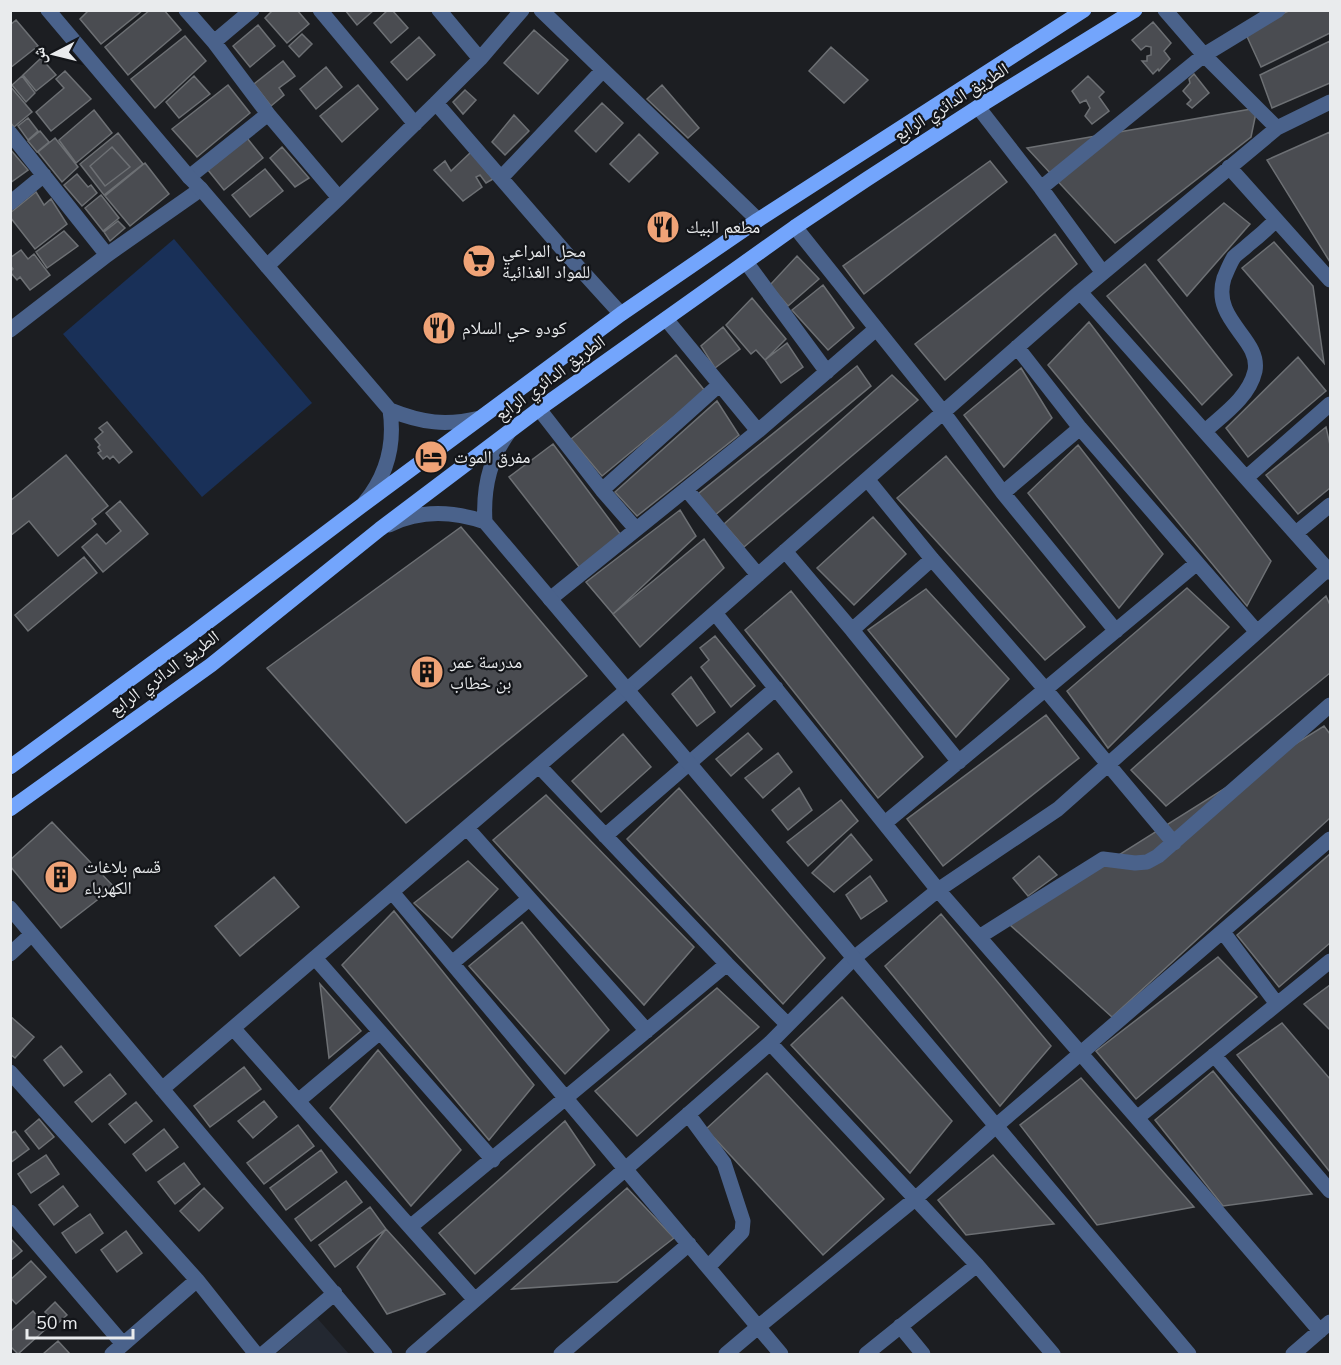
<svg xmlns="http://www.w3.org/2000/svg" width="1341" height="1365" viewBox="0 0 1341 1365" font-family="'Nunito Sans','Noto Naskh Arabic',sans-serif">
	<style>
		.built { fill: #232831 }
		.green { fill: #193058 }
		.building { fill: #4a4c51; stroke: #6d7074; stroke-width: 1.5 }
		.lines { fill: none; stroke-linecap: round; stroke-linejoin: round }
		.minor { stroke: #4a628b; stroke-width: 15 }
		.tertiary { stroke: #4a628b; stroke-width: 15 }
		.primary { stroke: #73a5fc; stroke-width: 15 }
		.labels { text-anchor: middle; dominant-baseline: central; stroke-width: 4.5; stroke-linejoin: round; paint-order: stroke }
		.street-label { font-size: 18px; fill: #e9ebed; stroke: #131519 }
		.poi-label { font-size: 18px; fill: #e9ebed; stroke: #131519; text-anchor: start }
	</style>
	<rect width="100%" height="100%" fill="#1c1e22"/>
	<path class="built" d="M317,1318L349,1354H276Z"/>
	<path class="green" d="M174,239L312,403L202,497L63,334Z"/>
	<path class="building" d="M89,10H143L101,44L80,19Z
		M150,10H164L181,30L128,75L105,47Z
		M273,10H297L309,24L287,43L265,18Z
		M345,10H374L357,25Z
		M388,10H392L408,28L391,43L374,23Z
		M1291,10H1330V33L1261,67L1244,30Z
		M16,20L38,46L10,68V25Z
		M1153,22L1171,43L1164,51L1170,59L1159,71L1158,69L1153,74L1142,61H1147V56L1151,55V47L1146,46L1141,50L1132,40Z
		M258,25L275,46L250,67L233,46Z
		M534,30L568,60L538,94L504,63Z
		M302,34L312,44L299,57L289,46Z
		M185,36L206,61L155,108L131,79Z
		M419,37L435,55L407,80L391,62Z
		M1330,41V83L1272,108L1260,75Z
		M831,47L868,80L844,103L809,71Z
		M41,58L56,75L36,91L23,75Z
		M283,61L295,76L279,88L284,95L271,106L254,84Z
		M326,67L342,87L316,109L300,89Z
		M65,71L91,99L51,131L36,112L64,88L56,79Z
		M1194,74L1209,93L1192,108L1187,104L1191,100L1183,91L1190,83L1189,79Z
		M22,76L35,93L26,102L12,85Z
		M194,76L210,94L179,118L166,102Z
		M1088,76L1104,92L1099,97L1109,111L1092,124L1085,116L1090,108L1086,100L1080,103L1072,91Z
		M228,85L250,113L197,157L172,129Z
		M358,85L378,109L342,142L320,116Z
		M662,85L699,128L688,138L647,99Z
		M10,86L32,112L14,127L10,122Z
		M465,90L476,100L463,114L453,102Z
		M602,103L623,123L596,152L575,131Z
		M1257,108L1251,137L1115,243L1027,148Z
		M94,110L112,133L76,163L59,140Z
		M514,115L529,131L505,155L492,142Z
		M28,118L38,131L28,140L18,126Z
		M40,131L49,142L37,152L28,141Z
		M1330,132V262L1267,160Z
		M118,133L143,164L104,195L80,164Z
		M639,134L658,153L629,182L610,164Z
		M55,138L78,167L62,182L38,152Z
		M247,138L263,158L224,190L208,170Z
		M112,147L130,167L105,186L90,166Z
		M282,147L309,178L295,187L270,158Z
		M10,149L28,170L10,183Z
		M471,152L493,179L486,183L480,175L476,177L482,187L463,201L434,170L445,161L451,171Z
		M990,161L1007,182L864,294L843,266Z
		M145,163L169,194L130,226L105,196Z
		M265,169L283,191L250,217L232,195Z
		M77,174L88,187L91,185L97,193L82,206L64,185Z
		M36,192L44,205L51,199L67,224L35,249L10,217V213Z
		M101,195L119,218L103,231L85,208Z
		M1224,203L1250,224L1187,296L1158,260Z
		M118,221L125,228L110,241L104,232Z
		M64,231L78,246L47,268L36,252Z
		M1055,234L1077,264L945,380L915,344Z
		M1274,242L1313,286L1324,363L1242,268Z
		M21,250L28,259L34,254L50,275L30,290L20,277L17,280L10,272L13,269L10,265V258Z
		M797,256L819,279L788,306L770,285Z
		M1145,264L1232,375L1202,405L1107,296Z
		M823,285L854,328L828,350L792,310Z
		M752,298L786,339L765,360L756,350L751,354L726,325Z
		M1089,322L1271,561L1247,606L1048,365Z
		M723,327L740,349L715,368L701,346Z
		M787,343L803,367L781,383L765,360Z
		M676,355L705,391L602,476L571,439Z
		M1298,357L1326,391L1248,457L1226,428Z
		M857,366L871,386L714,516L698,494Z
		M1021,368L1052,418L1004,467L964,415Z
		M892,375L918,400L744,547L724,524Z
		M717,401L739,435L637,516L615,492Z
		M107,422L132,452L119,463L113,456L110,459L107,456L103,459L98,453L101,451L98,447L100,445L95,439L103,432L99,428Z
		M1326,427L1330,445V488L1298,514L1266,475Z
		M553,444L621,535L580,568L509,477Z
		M1078,445L1163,554L1119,608L1028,493Z
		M66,455L108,506L92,519L96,524L58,556L29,521L10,536V501Z
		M946,456L1085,627L1045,660L897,498Z
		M120,501L148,534L103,572L82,547L97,534L106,544L121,531L106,513Z
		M680,510L696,536L613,614L586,582Z
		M873,517L906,554L854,605L817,568Z
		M461,527L587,676L406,823L267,668Z
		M704,539L724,568L640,647L613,614Z
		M84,557L97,573L28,631L15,615Z
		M1187,588L1229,627L1108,748L1067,691Z
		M926,589L1009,679L956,737L868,630Z
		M791,591L923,757L878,798L745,630Z
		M1326,596L1330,605V673L1166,806L1131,770Z
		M715,636L755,686L731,707L701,667L709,660L700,648Z
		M691,677L715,712L697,726L672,694Z
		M1046,715L1079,758L943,866L907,819Z
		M1324,726L1330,734V818L1112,1017L1009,924Z
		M748,733L762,749L731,776L716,759Z
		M623,734L651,767L601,812L572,781Z
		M778,753L792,772L763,798L745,778Z
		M679,788L825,958L783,1004L627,839Z
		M799,788L812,810L788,830L772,810Z
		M546,795L694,947L644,1005L493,840Z
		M841,800L858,821L808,866L787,842Z
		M52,822L114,887L61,928L10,866V860Z
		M851,834L872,860L834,892L812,873Z
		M1330,854V943L1279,987L1237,935Z
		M1039,856L1057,875L1028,896L1013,878Z
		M468,861L498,889L452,938L414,903Z
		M870,876L887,901L861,919L846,895Z
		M274,877L299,907L240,956L215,926Z
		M394,911L534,1085L489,1140L342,965Z
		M941,914L1051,1046L1000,1106L885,966Z
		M522,922L609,1030L565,1074L469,966Z
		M1218,957L1257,997L1136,1099L1096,1051Z
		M320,984L361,1031L329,1058Z
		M1330,985V1030L1304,1004Z
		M717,988L759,1027L637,1136L595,1091Z
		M842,997L952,1121L910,1173L791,1045Z
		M10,1016L34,1037L15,1058L10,1054Z
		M1282,1023L1330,1079V1172L1237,1055Z
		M61,1046L82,1072L64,1086L44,1060Z
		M378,1050L461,1150L411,1206L330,1108Z
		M244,1067L261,1089L210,1127L194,1106Z
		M1213,1071L1312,1194L1223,1206L1155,1120Z
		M767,1073L884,1199L823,1255L706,1129Z
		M110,1074L126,1094L92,1122L75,1102Z
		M1081,1078L1194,1207L1097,1225L1020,1125Z
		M264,1101L277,1117L253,1138L238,1121Z
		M136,1102L152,1121L125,1143L109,1124Z
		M39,1119L54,1137L39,1149L25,1131Z
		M565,1121L595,1165L475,1274L439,1233Z
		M298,1125L314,1146L264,1184L247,1163Z
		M164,1129L178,1147L146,1171L133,1154Z
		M15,1131L29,1149L10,1163V1134Z
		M321,1150L337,1172L286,1210L270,1188Z
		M46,1155L59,1174L31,1193L18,1174Z
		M993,1155L1054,1224L966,1235L938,1200Z
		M184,1163L200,1184L175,1204L158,1182Z
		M346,1181L362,1202L311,1241L295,1219Z
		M63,1186L78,1206L54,1225L39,1205Z
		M204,1188L223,1208L199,1231L180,1211Z
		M627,1188L674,1238L617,1282L512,1289Z
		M370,1207L386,1229L335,1267L319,1245Z
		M90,1214L103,1233L76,1253L62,1233Z
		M386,1229L445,1294L387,1314L357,1267Z
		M126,1231L142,1253L117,1272L101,1250Z
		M10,1238L22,1251L10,1261Z
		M31,1261L46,1277L16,1304L10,1297V1280Z
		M55,1302L67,1315L57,1324L45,1312Z
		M33,1311L47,1328L18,1354L10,1346V1332Z
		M58,1341L70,1354H43Z"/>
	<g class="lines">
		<path class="minor" d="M186,10L214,42L268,114L339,198
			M320,10L415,124
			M439,10L480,59
			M541,10L758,220
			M1165,10L1204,55L1277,128
			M214,42L252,10
			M436,103L571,259L621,314
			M978,107L1041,188L1103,273
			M10,133L107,255
			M1229,167L1330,280
			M189,177L268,114
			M501,178L603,70
			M1041,188L1204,55L1278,10
			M10,203L44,175
			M795,227L943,412L1003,493L1116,631
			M746,262L827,372
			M267,266L339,198L436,103L480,59L522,10
			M1080,292L1330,572
			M666,319L758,431
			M10,330L107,255L201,189
			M1017,347L1080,428L1257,632
			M539,409L602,490L636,529
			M1205,431C1224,414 1249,397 1255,371C1261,338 1211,321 1224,278C1227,271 1230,263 1234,257C1238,253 1244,249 1248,245C1258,237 1267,229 1276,220
			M1246,478L1330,404
			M867,479L932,559L1045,689L1174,843
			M686,489L758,575
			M602,490L719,385
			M1003,493L1080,428
			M1296,533L1330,505
			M785,551L852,630L959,762
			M550,599L758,431L876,329
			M715,613L938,890L1137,1118L1320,1331
			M852,630L932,559
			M539,766L727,964L787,1024
			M885,823L1197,563
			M467,828L647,1031
			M605,836L776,688
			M392,892L781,1354
			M10,908L385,1354
			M1223,932L1277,1004
			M979,937L1103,859L1135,863L1147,862L1158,856L1330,705
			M10,954L32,934
			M315,958L493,1160
			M452,963L529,899
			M233,1028L475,1300
			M770,1043L977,1265L1053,1354
			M1214,1055L1330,1191
			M10,1072L197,1280L256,1354
			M162,1089L627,690L1080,292L1277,128L1330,102
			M298,1101L380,1032
			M688,1114L724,1163L743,1221L742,1232L708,1267
			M1137,1118L1330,961
			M10,1212L123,1344
			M410,1227L727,964
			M900,1326L923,1354
			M112,1354L197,1280
			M263,1354L335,1293
			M413,1354L770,1043L854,958L938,890L1058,809L1328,569
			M561,1354L689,1244
			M726,1354L758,1327L915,1199L996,1126L1330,839
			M866,1354L977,1265
			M1293,1354L1330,1322"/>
		<path class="tertiary" d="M48,10L189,177L201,189L390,410C422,423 446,426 480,418
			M365,502C387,475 395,444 390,410
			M485,522C483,490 489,459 509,432
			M389,525C419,510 453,511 485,522L1189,1354"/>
		<path class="primary" d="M10,767L192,634L360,507L621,314L758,220L1084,10
			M10,809L211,665L380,529L539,409L795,227L867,179L978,107L1135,10"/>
	</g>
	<defs>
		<g id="restaurant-disc" transform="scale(1.725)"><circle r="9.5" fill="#efa377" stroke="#131519"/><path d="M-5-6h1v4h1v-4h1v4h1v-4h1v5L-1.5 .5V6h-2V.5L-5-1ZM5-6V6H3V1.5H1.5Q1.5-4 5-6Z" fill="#111"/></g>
		<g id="supermarket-disc" transform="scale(1.725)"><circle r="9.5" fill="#efa377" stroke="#131519"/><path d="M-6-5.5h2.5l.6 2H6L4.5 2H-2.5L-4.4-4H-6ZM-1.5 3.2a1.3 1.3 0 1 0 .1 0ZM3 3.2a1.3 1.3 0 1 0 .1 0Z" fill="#111"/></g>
		<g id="hotel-disc" transform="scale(1.725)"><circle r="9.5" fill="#efa377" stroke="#131519"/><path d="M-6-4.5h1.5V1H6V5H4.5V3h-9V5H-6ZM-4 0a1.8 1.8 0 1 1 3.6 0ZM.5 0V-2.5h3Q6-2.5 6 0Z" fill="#111"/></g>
		<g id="building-disc" transform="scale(1.725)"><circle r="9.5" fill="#efa377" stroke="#131519"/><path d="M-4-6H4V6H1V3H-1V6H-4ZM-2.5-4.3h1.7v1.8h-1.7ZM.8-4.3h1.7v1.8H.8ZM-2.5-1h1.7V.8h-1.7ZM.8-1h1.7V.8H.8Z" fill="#111"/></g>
	</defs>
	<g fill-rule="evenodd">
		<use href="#restaurant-disc" x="663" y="227"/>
		<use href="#supermarket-disc" x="479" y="261"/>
		<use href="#restaurant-disc" x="439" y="328"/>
		<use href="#hotel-disc" x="431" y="457"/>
		<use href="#building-disc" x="427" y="672"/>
		<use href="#building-disc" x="61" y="877"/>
	</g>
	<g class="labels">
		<g class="street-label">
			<text transform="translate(951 102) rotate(-32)">الطريق الدائري الرابع</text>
			<text transform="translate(550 378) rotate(-36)">الطريق الدائري الرابع</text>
			<text transform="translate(164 673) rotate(-36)">الطريق الدائري الرابع</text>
		</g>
		<g class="poi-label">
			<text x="686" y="227">مطعم البيك</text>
			<text x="502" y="251">محل المراعي<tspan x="502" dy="21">للمواد الغذائية</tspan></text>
			<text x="462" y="328">كودو حي السلام</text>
			<text x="454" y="457">مفرق الموت</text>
			<text x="450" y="662">مدرسة عمر<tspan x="450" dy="21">بن خطاب</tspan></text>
			<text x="84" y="867">قسم بلاغات<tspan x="84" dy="21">الكهرباء</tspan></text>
		</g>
	</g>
	<rect width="1341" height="1365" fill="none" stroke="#e9ebed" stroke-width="24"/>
	<g transform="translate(54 54) rotate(263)" stroke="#131519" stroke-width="4.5" paint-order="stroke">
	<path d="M0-4.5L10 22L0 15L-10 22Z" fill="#e9ebed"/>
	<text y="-9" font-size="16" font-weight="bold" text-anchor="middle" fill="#e9ebed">ش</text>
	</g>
	<path d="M27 1329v9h106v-9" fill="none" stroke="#e9ebed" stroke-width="3"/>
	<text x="36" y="1329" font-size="18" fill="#e9ebed" stroke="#131519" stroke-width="4.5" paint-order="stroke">50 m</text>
</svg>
